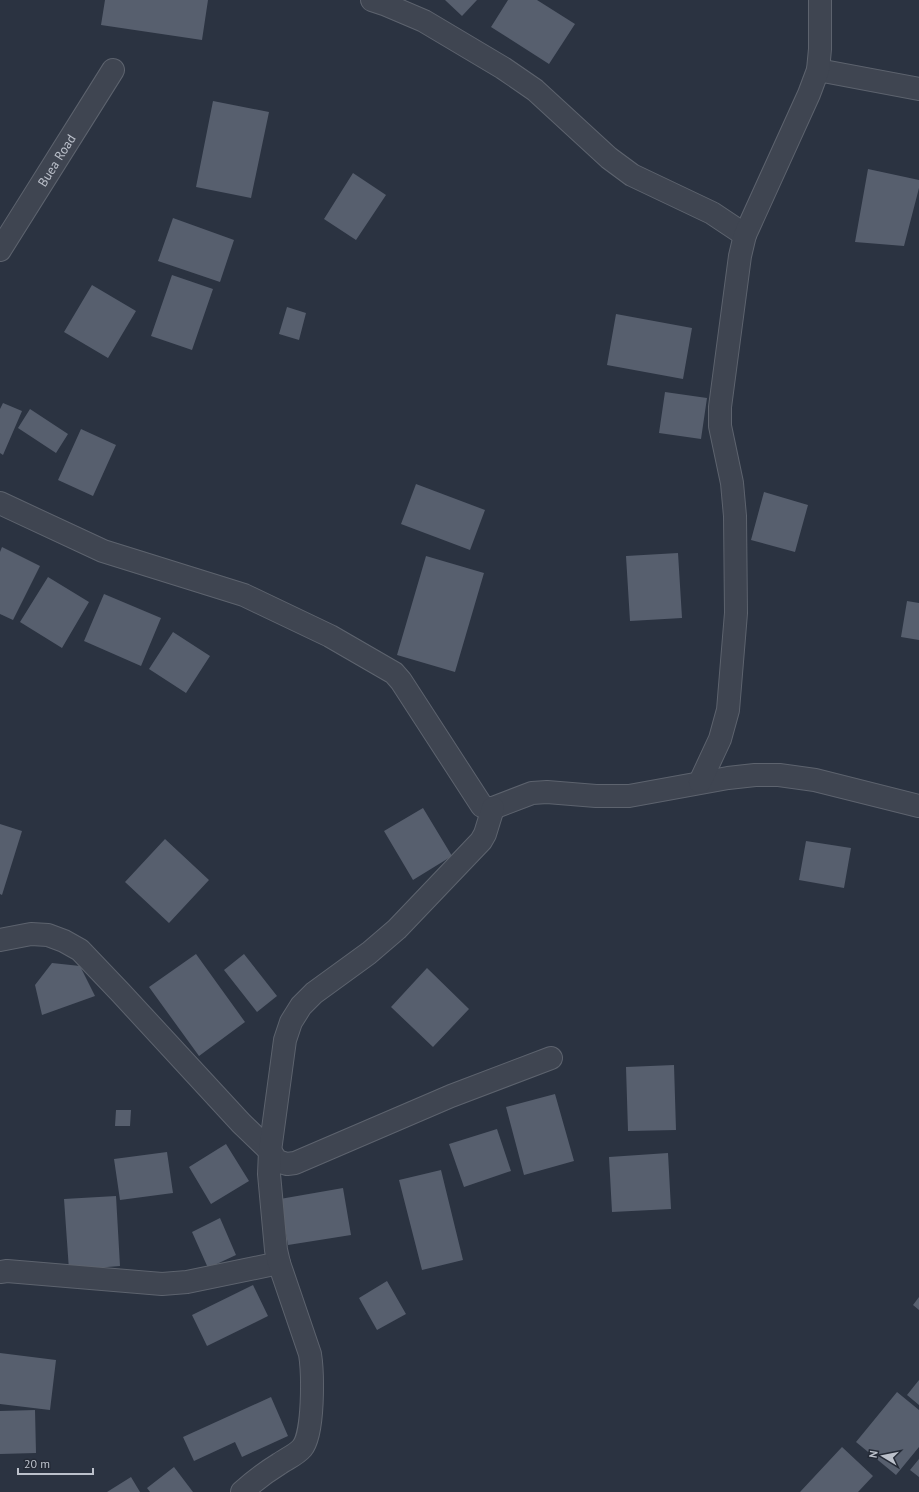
<svg xmlns="http://www.w3.org/2000/svg" width="919" height="1492" viewBox="0 0 919 1492" font-family="'PT Sans',sans-serif">
	<style>
		.building { fill: #575f6e }
		.lines { fill: none; stroke-linecap: round; stroke-linejoin: round }
		.minor-casing { stroke: #5d636e; stroke-width: 24 }
		.minor { stroke: #3f4551; stroke-width: 22 }
		.labels { text-anchor: middle; dominant-baseline: central; stroke-width: 4; stroke-linejoin: round; paint-order: stroke }
		.street-label { font-size: 13px; fill: #bcc1cb; stroke: #242a36 }
	</style>
	<rect width="100%" height="100%" fill="#2b3341"/>
	<path class="building" d="M105,0H208L202,40L101,25Z
		M445,0H477L462,16Z
		M508,0H537L575,24L549,64L491,27Z
		M213,101L269,112L251,198L196,187Z
		M868,169L919,180V188L904,246L855,242Z
		M353,173L386,195L356,240L324,219Z
		M173,218L234,240L220,282L158,261Z
		M172,275L213,289L192,350L151,336Z
		M92,285L136,311L108,358L64,332Z
		M287,307L306,313L299,340L279,334Z
		M616,314L692,328L683,379L607,365Z
		M665,392L707,398L701,439L659,433Z
		M3,403L22,411L3,455L0,453V409Z
		M30,409L68,434L56,453L18,428Z
		M81,429L116,445L93,496L58,480Z
		M416,484L485,510L470,550L401,524Z
		M764,492L808,505L795,552L751,540Z
		M2,547L40,566L13,620L0,614V552Z
		M678,553L682,618L630,621L626,556Z
		M426,556L484,573L455,672L397,655Z
		M48,577L89,602L62,648L20,622Z
		M104,594L161,618L141,666L84,641Z
		M907,601L919,603V640L901,637Z
		M173,632L210,656L186,693L149,669Z
		M423,808L452,856L413,880L384,831Z
		M0,824L22,831L2,895L0,894Z
		M165,839L209,880L169,923L125,882Z
		M806,841L851,848L844,888L799,880Z
		M196,954L245,1022L199,1056L149,987Z
		M244,954L277,996L257,1012L224,970Z
		M52,963L80,966L95,996L42,1015L35,985Z
		M427,968L469,1009L433,1047L391,1007Z
		M674,1065L676,1130L628,1131L626,1067Z
		M555,1094L574,1161L524,1175L506,1107Z
		M116,1110H131L130,1126H115Z
		M497,1129L511,1171L464,1187L449,1144Z
		M226,1144L249,1181L211,1204L189,1167Z
		M167,1152L173,1193L120,1200L114,1159Z
		M668,1153L671,1209L612,1212L609,1157Z
		M441,1170L463,1260L422,1270L399,1180Z
		M343,1188L351,1235L288,1245L280,1199Z
		M116,1196L120,1266L69,1270L64,1199Z
		M220,1218L236,1255L208,1268L192,1232Z
		M387,1281L406,1314L377,1330L359,1298Z
		M253,1285L268,1316L207,1346L192,1315Z
		M919,1297V1310L913,1305Z
		M0,1353L56,1360L50,1410L0,1404Z
		M919,1380V1405L907,1395Z
		M897,1392L919,1410V1447L896,1475L856,1442Z
		M271,1397L288,1436L242,1457L235,1442L194,1461L183,1437Z
		M35,1410L36,1453L0,1454V1411Z
		M842,1447L873,1476L858,1492H800Z
		M919,1459V1477L910,1470Z
		M174,1467L193,1492H150L147,1488Z
		M131,1477L140,1492H107Z"/>
	<g class="lines">
		<g class="minor-casing">
			<g id="minor">
				<path d="M372,0L384,4L424,21L503,68L535,90L609,158L632,175L712,213L745,235"/>
				<path d="M818,70L919,89"/>
				<path id="s1" d="M0,250L113,70"/>
				<path d="M0,503L103,551L244,595L330,636L394,673L401,681L482,806L487,808H493L532,793L547,792L596,796H629L728,778L755,775H779L815,780L919,806"/>
				<path d="M700,782L720,739L728,710L736,613L735,516L732,483L720,426V407L740,256L745,235L809,94L818,70L820,49V0"/>
				<path d="M0,940L31,934L48,935L64,941L80,950L121,993L241,1123L270,1151L277,1161L287,1164L295,1163L451,1096L551,1058"/>
				<path d="M0,1272L7,1271L162,1284L187,1282L279,1263"/>
				<path d="M242,1492C253,1482 266,1472 279,1464C286,1459 296,1455 302,1448C314,1434 313,1373 310,1354L279,1263L276,1250L269,1174L270,1151L285,1040L291,1022L301,1006L314,993L369,953L397,929L481,841L485,834L493,808"/>
			</g>
		</g>
		<use href="#minor" class="minor"/>
	</g>
	<g class="labels">
		<g class="street-label">
			<text stroke="none"><textPath href="#s1" startOffset="106">Buea Road</textPath></text>
		</g>
	</g>
	<g transform="translate(883 1456) rotate(280)" stroke="#242a36" stroke-width="3" paint-order="stroke">
	<path d="M0-3L7 15L0 10L-7 15Z" fill="#bcc1cb"/>
	<text y="-6" font-size="11" font-weight="bold" text-anchor="middle" fill="#bcc1cb">N</text>
	</g>
	<path d="M18 1468v6h75v-6" fill="none" stroke="#bcc1cb" stroke-width="2"/>
	<text x="24" y="1468" font-size="12" fill="#bcc1cb" stroke="#242a36" stroke-width="3" paint-order="stroke">20 m</text>
</svg>
